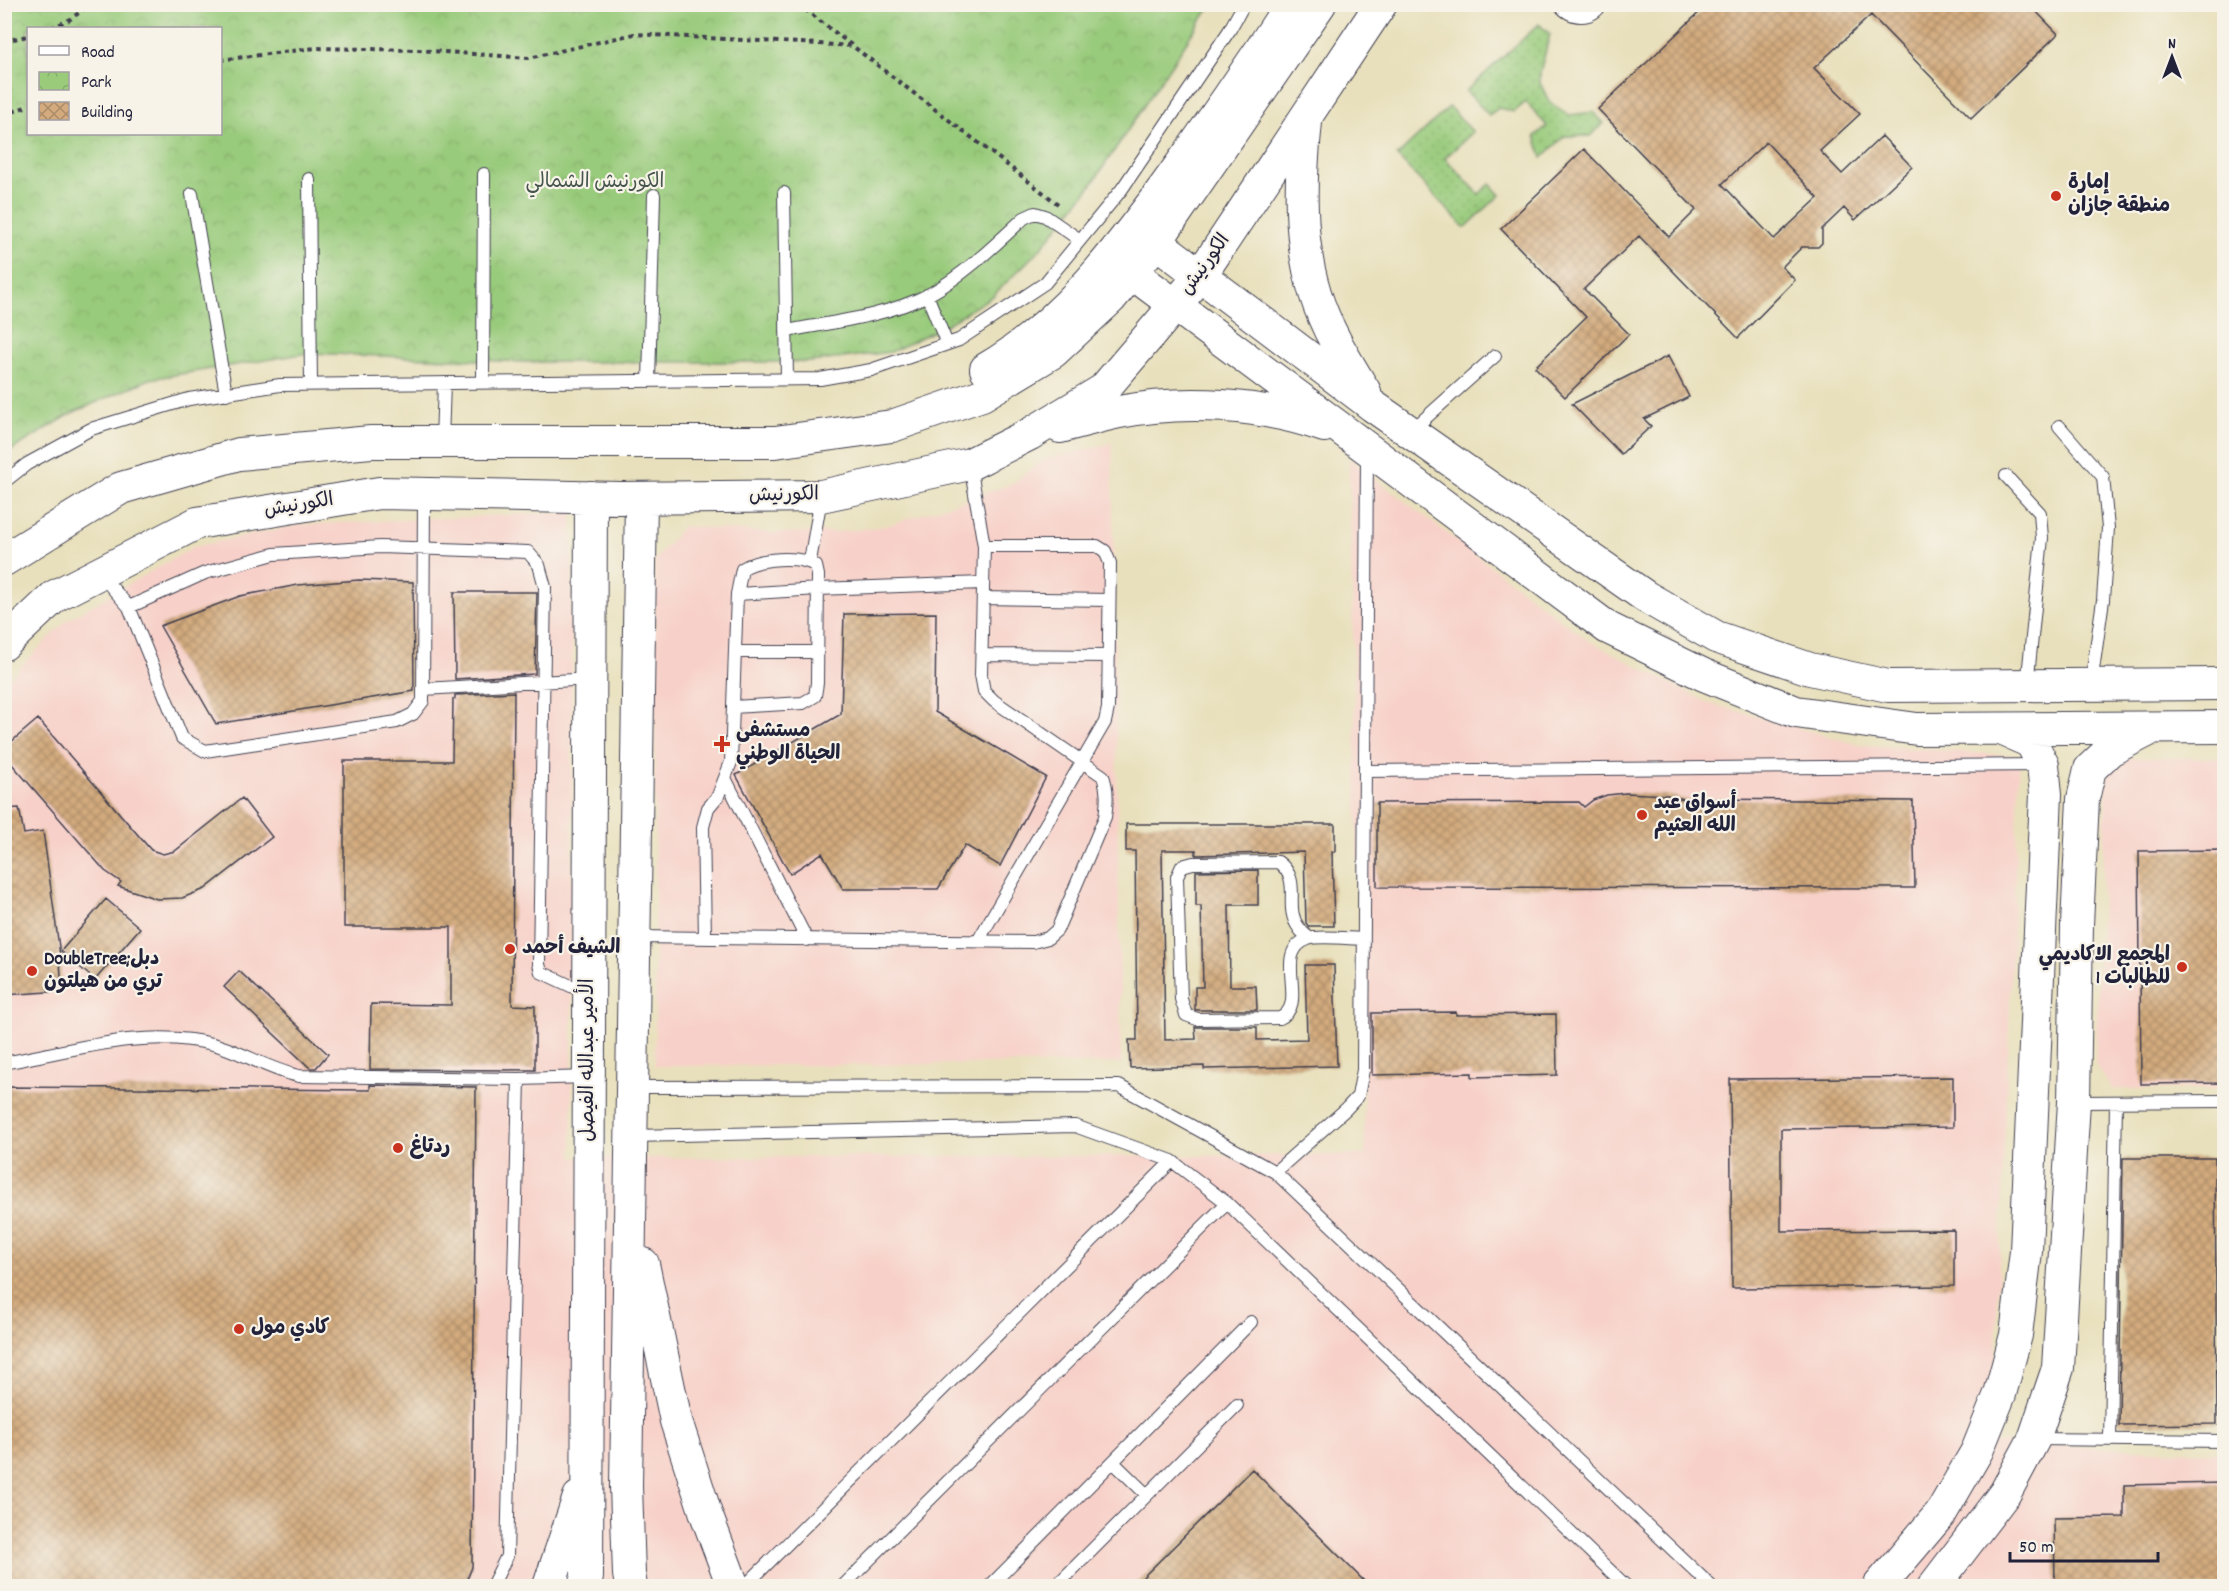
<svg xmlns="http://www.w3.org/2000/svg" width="2229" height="1591" viewBox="0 0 2229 1591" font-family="Dekko,'Playpen Sans Arabic',sans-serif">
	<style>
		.built { fill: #f7d1c9; fill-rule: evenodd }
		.grass { fill: url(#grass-dots); stroke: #5e765b; stroke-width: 1.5 }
		.park { fill: url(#park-crowns); stroke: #5e765b; stroke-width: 1.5; fill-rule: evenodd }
		.building { fill: url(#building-cross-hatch); fill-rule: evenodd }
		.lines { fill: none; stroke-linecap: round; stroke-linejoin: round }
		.lane-casing { stroke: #403e4e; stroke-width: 14 }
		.secondary-casing { stroke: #403e4e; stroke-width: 34 }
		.path { stroke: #403e4e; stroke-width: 4; stroke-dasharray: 4.5 4.5; stroke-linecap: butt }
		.lane { stroke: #fff; stroke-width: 12 }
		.secondary { stroke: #fff; stroke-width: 32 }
		.poi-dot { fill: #c8321e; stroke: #f7f3e8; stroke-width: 2 }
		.labels { text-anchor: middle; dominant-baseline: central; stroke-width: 4.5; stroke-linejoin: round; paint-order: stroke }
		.park-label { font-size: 20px; fill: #46554e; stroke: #f7f3e8 }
		.poi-label { font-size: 20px; font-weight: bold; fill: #22223b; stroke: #f7f3e8; text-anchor: start }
		.street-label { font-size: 20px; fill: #22223b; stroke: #f7f3e8 }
	</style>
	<defs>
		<pattern id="grass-dots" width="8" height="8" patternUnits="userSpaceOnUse" patternTransform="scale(1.5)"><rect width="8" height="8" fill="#99cb7b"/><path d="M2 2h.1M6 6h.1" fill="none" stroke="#84ae6b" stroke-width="1.8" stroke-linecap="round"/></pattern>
		<pattern id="park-crowns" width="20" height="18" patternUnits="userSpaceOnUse" patternTransform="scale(1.5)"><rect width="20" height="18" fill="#99cb7b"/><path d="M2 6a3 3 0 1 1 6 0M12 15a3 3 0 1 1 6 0" fill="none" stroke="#84ae6b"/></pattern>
		<pattern id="building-cross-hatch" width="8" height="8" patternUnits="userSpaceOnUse" patternTransform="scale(1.5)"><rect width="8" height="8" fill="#d3ab7e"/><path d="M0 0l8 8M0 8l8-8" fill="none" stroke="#ab8b68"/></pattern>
	</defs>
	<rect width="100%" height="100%" fill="#f7f3e8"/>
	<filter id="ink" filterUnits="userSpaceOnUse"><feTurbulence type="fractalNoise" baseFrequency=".0167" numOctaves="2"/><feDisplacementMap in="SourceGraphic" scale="12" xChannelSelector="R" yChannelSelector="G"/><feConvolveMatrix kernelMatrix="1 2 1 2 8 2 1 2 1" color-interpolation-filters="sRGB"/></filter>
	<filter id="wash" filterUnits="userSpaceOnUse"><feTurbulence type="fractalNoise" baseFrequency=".008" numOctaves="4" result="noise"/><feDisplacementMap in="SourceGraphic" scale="24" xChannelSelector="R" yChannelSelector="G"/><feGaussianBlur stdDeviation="1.35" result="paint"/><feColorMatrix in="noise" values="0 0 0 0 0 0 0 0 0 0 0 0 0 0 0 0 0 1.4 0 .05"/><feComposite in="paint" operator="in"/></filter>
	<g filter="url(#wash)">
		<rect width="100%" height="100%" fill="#e8e0bc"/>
		<path class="built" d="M1112,443L1121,1063L655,1066V560L683,526L771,533L838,532L886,526L1012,484L1043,460ZM935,613V712L1046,777L1000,866L965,845L938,889H843L822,853L791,873L737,774L841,714L844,614Z
			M1349,459L1589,641L1708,703L1860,745L2020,756L1992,1443L2224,1453V1586H5V683L67,620L193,547L298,525L572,512V1158L1365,1155Z
			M2124,758H2224V1089H2112L2095,1063L2107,775Z"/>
		<path class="grass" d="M1539,24L1550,34L1540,73V83L1550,103L1569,115L1593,112L1604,123L1591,136H1565L1542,158L1535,136L1547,126L1526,102L1514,112L1499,108L1489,115L1466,91Z
			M1449,107L1473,132L1445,158L1479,194L1490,184L1500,195L1465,228L1397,156Z"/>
		<path class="park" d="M4,5H1211L1090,187L1041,248L993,296L944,326L891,352L810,362H527L308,353L150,379L74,412L5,454ZM28,28H220V134H28Z"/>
		<g id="blocks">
			<path class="building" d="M1708,4H2029L2058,34L1971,118L1871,15L1814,68L1860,114L1820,151L1842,174L1882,136L1912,167L1855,220L1844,208L1822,229V243L1818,247H1802L1782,267L1795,280L1738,338L1639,236L1584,289L1629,334L1565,397L1535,367L1586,317L1501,229L1584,149L1669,237L1696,210L1598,109ZM1766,142L1818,198L1774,239L1722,184Z
				M1668,356L1689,397L1644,419L1651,426L1621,454L1572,404Z
				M359,580L413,582L414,691L216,724L160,626L240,596L298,585Z
				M454,592H537L535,674L455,679Z
				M936,613L935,712L1046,777L1000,866L965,845L938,889H843L822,853L790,874L736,775L841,714L844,614Z
				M514,692L512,1005L535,1006V1070L370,1069L371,1004L451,1005V927H344V761H452L453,699H455V695Z
				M38,719L151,850L163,854L175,851L242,798L272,837L205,889L182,898L157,899L118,886L121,882L105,871L4,755V748Z
				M1626,793L1667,795L1705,804L1704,799L1913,801L1915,888L1377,887V803L1579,802L1584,807L1593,800L1607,795Z
				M19,808L24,834L43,831L59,947L62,991L4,995V809Z
				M1126,824H1335V852H1332L1334,926H1308L1306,923L1304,852L1196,855V850H1162L1165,1040L1196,1039L1195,1027H1257V1040L1307,1039L1305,965H1334L1337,1066L1204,1069V1066L1130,1068L1129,1040H1137L1135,851H1126Z
				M2224,850V1083L2141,1084L2139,851Z
				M1258,870V905H1229L1230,986H1256L1257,1010H1195V987H1203L1201,906H1196V871Z
				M106,899L140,928L95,980L61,951Z
				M239,971L328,1054L316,1068H310L224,987Z
				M1456,1012V1015L1556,1014L1557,1075L1472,1077V1073L1372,1075V1013Z
				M1953,1077V1127L1781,1129V1231L1954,1230V1286L1732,1288L1730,1079Z
				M370,1085L476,1087L472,1567L464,1587H4V1087L370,1090Z
				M2123,1158H2215L2217,1424L2119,1425Z
				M1252,1469L1370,1587H1133Z
				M2224,1483V1587H2055L2054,1518L2124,1517V1485Z"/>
		</g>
	</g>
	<g filter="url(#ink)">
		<use href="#blocks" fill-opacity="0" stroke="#403e4e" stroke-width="1.5"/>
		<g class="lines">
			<g class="lane-casing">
				<path id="lane" d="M1559,4C1570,19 1591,21 1602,4
					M309,179L311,385
					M784,193L787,379
					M192,194L226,394
					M927,295L947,344
					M786,331C833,322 884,317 928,295C964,275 994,246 1024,218L1035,213L1045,216L1080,240
					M649,381L654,195
					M483,383L484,174
					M2059,426L2103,477L2108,528L2103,600L2091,684
					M1411,431L1495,356
					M442,441L444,383
					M2006,476L2040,513L2042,538L2027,686
					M4,482L27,464L91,429L189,399L280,385L820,379L871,370L959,340L1045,283L1122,189L1229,31L1244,4
					M810,561L821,498
					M100,574L129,607L182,738L205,751L397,722L413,714L423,701L424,495
					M737,594L818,589L983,583
					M983,598L1109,600
					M129,607L205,573L274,554L380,547L528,552L539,565L545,587L539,964L541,972L588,994
					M735,652H818
					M982,655L1109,656
					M424,689L590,679
					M1365,771L2042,765
					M725,778L807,940
					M635,937L1033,942L1048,938L1057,930L1105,817C1107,803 1108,790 1103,776L994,701L984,691L981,675L984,546L970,465
					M705,937L703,827L708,808L718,796L731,762L737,594L742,569C758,558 800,555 816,566L818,575L817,683L815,696L803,703L733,707
					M1309,938C1306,935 1301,932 1299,928C1282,906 1304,881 1278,862L1193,863L1182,866L1177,877L1181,999L1186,1015L1197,1019L1280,1018C1310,1004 1271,952 1308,939C1318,935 1352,939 1364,939
					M978,941L1105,722L1108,708L1110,563L1105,551L1097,546H984
					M4,1063C71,1051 146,1027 213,1044C243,1052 269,1070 299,1076L519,1079
					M632,1087L1119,1086L1275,1172L1711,1586
					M2075,1102L2224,1101
					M633,1136L1075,1126L1172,1161L1227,1203L1626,1586
					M1275,1172L1346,1109L1358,1096L1363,1070L1367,453
					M2036,1439L2224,1441
					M2110,1440L2116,1102
					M1113,1462L1146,1494
					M492,1586L507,1556L519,1079L589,1077
					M745,1586L1172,1161
					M843,1586L1227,1203
					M990,1586L1251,1322
					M1056,1586L1237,1405"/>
			</g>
			<g class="secondary-casing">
				<path id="secondary" d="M1306,122C1300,178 1298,238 1315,293C1326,329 1346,361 1365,392
					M1156,242L1373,406L1646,597L1716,637L1810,669L1888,686L2224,684
					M1132,273L1608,628L1704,675L1796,712L1917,729L2224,727
					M986,369C1062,324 1112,258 1164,188C1208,128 1250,67 1291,4
					M1060,427C1080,422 1099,416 1119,412C1185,399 1261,404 1324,426
					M4,560L121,488L239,454L371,442H775L892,426L982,395L1053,352L1111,298L1156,242L1320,4
					M4,644L55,596L197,523L379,493L620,498L821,496L970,464L1030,434L1103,390L1200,276L1381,4
					M643,1264L676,1421L706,1514L733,1586
					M549,1586L579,1497
					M584,1586L587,1577L591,497
					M631,1586L629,1574L626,1486L641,498
					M1879,1586L1941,1513L1977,1451L2000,1394L2016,1335L2026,1251L2046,794L2043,765L2031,742L2001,729
					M1934,1586L2005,1493L2034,1439L2058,1368L2074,1102L2077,925L2083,799L2090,769L2110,750L2147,731"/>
			</g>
			<path class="path" d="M798,4L1058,204
				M51,28L69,20L91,4
				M4,41L28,36
				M220,60L315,48L418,50L529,58L634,34L854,46
				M4,115L28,106"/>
			<use href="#lane" class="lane"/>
			<use href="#secondary" class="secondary"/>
		</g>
	</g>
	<g class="poi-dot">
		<circle cx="2056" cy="196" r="6"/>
		<path d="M719 735h6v6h6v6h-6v6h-6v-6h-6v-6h6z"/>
		<circle cx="1642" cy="815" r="6"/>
		<circle cx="510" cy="949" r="6"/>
		<circle cx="2182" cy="967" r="6"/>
		<circle cx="32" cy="971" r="6"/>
		<circle cx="398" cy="1148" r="6"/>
		<circle cx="239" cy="1329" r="6"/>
	</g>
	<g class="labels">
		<g class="park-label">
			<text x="595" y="183">الكورنيش الشمالي</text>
		</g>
		<g class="poi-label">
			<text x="2068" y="184">إمارة<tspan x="2068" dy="23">منطقة جازان</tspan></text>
			<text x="736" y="732">مستشفى<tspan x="736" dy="23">الحياة الوطني</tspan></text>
			<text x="1654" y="804">أسواق عبد<tspan x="1654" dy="23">الله العثيم</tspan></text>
			<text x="522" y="949">الشيف أحمد</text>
			<text x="2170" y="956" text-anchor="end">المجمع الاكاديمي<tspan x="2170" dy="23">1 للطالبات</tspan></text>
			<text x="44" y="960">DoubleTree;دبل<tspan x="44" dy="23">تري من هيلتون</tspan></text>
			<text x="410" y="1148">ردتاغ</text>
			<text x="251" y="1329">كادي مول</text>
		</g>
		<g class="street-label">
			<text transform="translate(1206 265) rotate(-54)">الكورنيش</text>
			<text transform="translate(784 496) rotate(-1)">الكورنيش</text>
			<text transform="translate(299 506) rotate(-9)">الكورنيش</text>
			<text transform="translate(589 1060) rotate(-90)">الأمير عبدالله الفيصل</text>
		</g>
	</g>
	<rect width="2229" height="1591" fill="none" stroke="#f7f3e8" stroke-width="24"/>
	<rect x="27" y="27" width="195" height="108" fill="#f7f3e8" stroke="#a29fa3" stroke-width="1.5"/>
	<rect x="39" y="46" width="30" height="9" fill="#ffffff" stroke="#a29fa3" stroke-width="1.5"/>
	<text x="81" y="57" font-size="18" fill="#22223b">Road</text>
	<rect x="39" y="72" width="30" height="18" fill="url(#park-crowns)" stroke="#a29fa3" stroke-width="1.5"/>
	<text x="81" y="87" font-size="18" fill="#22223b">Park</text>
	<rect x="39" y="102" width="30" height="18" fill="url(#building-cross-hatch)" stroke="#a29fa3" stroke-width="1.5"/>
	<text x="81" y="117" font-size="18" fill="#22223b">Building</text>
	<g transform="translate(2172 57)" stroke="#f7f3e8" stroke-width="4.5" paint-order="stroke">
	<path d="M0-4.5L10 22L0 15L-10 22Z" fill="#22223b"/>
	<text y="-9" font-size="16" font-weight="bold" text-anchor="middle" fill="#22223b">N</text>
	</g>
	<path d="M2010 1552v9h148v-9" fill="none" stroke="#22223b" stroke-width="3"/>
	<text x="2019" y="1552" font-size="18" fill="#22223b" stroke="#f7f3e8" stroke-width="4.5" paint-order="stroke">50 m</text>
</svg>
